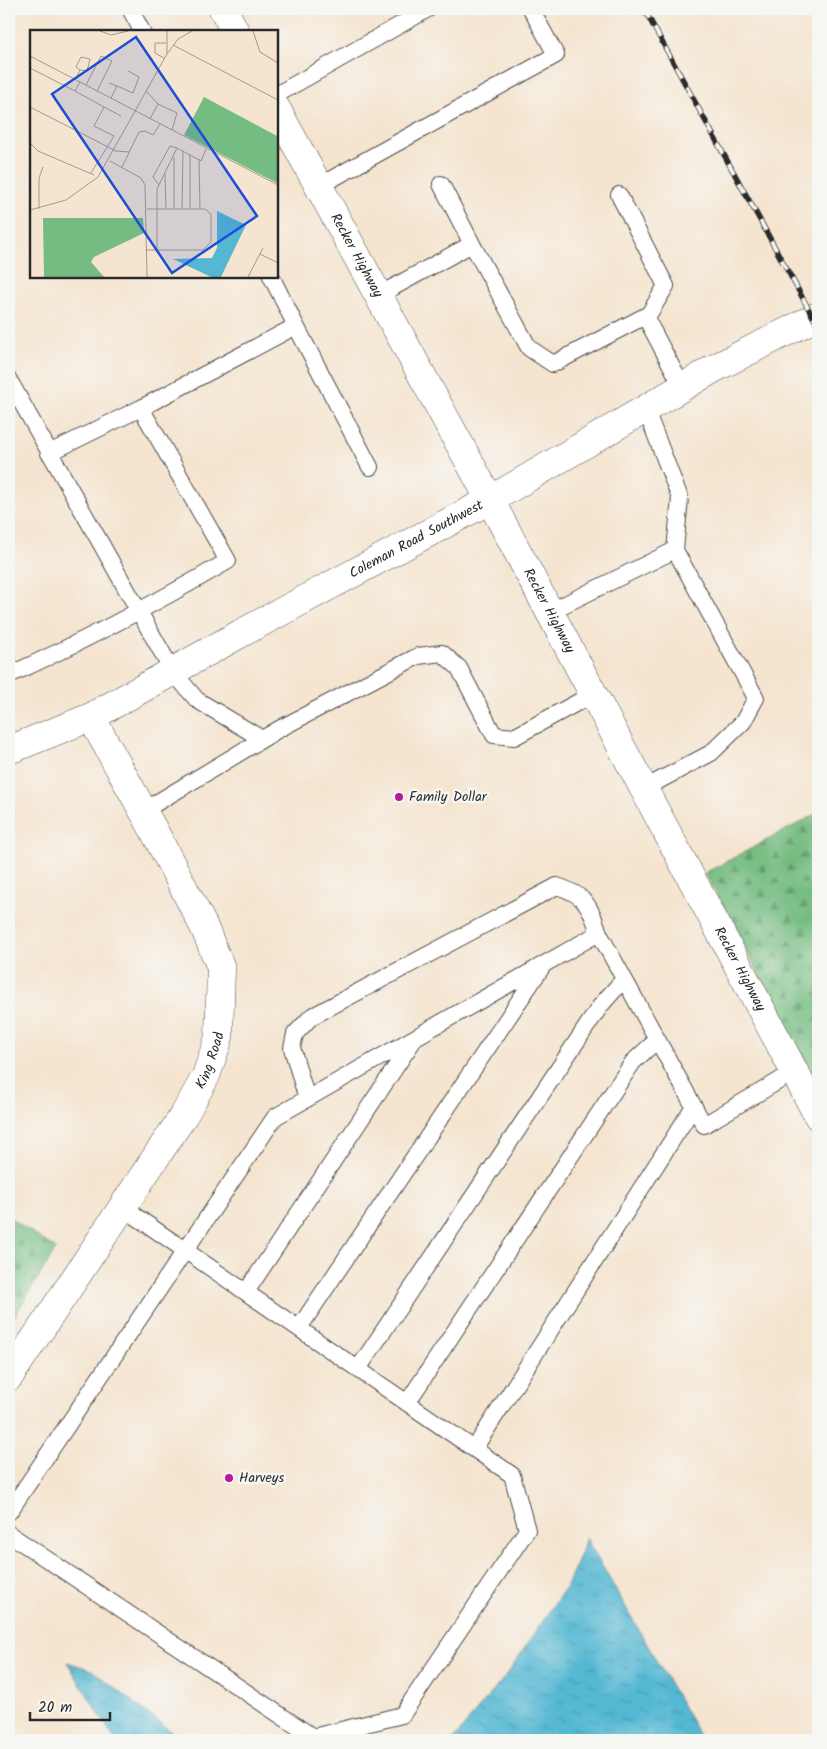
<svg xmlns="http://www.w3.org/2000/svg" width="827" height="1749" viewBox="0 0 827 1749" font-family="Kalam,sans-serif">
	<style>
		.forest { fill: url(#forest-firs); stroke: #507456 }
		.water { fill: url(#water-ripples); stroke: #40727f }
		.lines { fill: none; stroke-linecap: round; stroke-linejoin: round }
		.service-casing { stroke: #494744; stroke-width: 18 }
		.tertiary-casing { stroke: #494744; stroke-width: 29 }
		.primary-casing { stroke: #494744; stroke-width: 29 }
		.service { stroke: #fff; stroke-width: 16 }
		.tertiary { stroke: #fff; stroke-width: 28 }
		.primary { stroke: #fff; stroke-width: 28 }
		.rail-casing { stroke: #2b2b2b; stroke-width: 5.5 }
		.rail { stroke: #f6f6f2; stroke-width: 4; stroke-dasharray: 11; stroke-linecap: butt }
		.poi-dot { fill: #b5179e; stroke: #f6f6f2; stroke-width: 2 }
		.labels { text-anchor: middle; dominant-baseline: central; stroke-width: 5; stroke-linejoin: round; paint-order: stroke }
		.street-label { font-size: 14px; fill: #2b2b2b; stroke: #f6f6f2 }
		.poi-label { font-size: 14px; fill: #2b2b2b; stroke: #f6f6f2; text-anchor: start }
		.inset-road { fill: none; stroke: #a49a8d; stroke-width: 1 }
		.view { fill: #1d4ed8; fill-opacity: 0.15; stroke: #1d4ed8; stroke-width: 2.5 }
		.inset-edge { fill: none; stroke: #2b2b2b; stroke-width: 2.5 }
	</style>
	<defs>
		<pattern id="forest-firs" width="22" height="20" patternUnits="userSpaceOnUse" patternTransform="scale(1.25)"><rect width="22" height="20" fill="#74bc81"/><path d="M5 1l3.5 6h-7zM16 11l3.5 6h-7z" fill="#5f996a"/></pattern>
		<pattern id="water-ripples" width="26" height="14" patternUnits="userSpaceOnUse" patternTransform="scale(1.25)"><rect width="26" height="14" fill="#54b8d3"/><path d="M2 4q2-2 4 0t4 0M15 11q2-2 4 0t4 0" fill="none" stroke="#4696ab"/></pattern>
	</defs>
	<rect width="100%" height="100%" fill="#f6f6f2"/>
	<filter id="ink" filterUnits="userSpaceOnUse"><feTurbulence type="fractalNoise" baseFrequency=".02" numOctaves="2"/><feDisplacementMap in="SourceGraphic" scale="10" xChannelSelector="R" yChannelSelector="G"/><feConvolveMatrix kernelMatrix="1 2 1 2 8 2 1 2 1" color-interpolation-filters="sRGB"/></filter>
	<filter id="wash" filterUnits="userSpaceOnUse"><feTurbulence type="fractalNoise" baseFrequency=".0096" numOctaves="4" result="noise"/><feDisplacementMap in="SourceGraphic" scale="20" xChannelSelector="R" yChannelSelector="G"/><feGaussianBlur stdDeviation="1.12" result="paint"/><feColorMatrix in="noise" values="0 0 0 0 0 0 0 0 0 0 0 0 0 0 0 0 0 1.4 0 .05"/><feComposite in="paint" operator="in"/></filter>
	<g filter="url(#wash)">
		<rect width="100%" height="100%" fill="#f5e4cf"/>
		<path class="forest" d="M818,813V1085L705,873Z
			M9,1217L56,1249L9,1325Z"/>
		<path class="water" d="M586,1538L702,1740H453L508,1673L569,1582Z
			M67,1662L92,1670L182,1740H115Z"/>
	</g>
	<g filter="url(#ink)">
		<g class="lines">
			<g class="service-casing">
				<path id="service" d="M130,9L142,31
					M276,95L428,9
					M319,186L556,55L531,9
					M472,244L529,348L553,364L649,314L666,286L619,195
					M379,295L472,244L441,184
					M645,316L683,388
					M296,326L370,467
					M9,380L173,672L197,700L262,739
					M49,453L141,408
					M549,612L675,550
					M9,675C85,641 156,603 228,561L141,408L296,326L271,276
					M643,789L711,753L743,722L756,698L675,550L680,498L646,410
					M143,811L279,729L418,656L442,653L459,668L494,735L514,737L593,694
					M307,1099L292,1048L295,1034L311,1017L557,886C586,895 590,906 599,933
					M246,1292L413,1041
					M299,1328L542,967
					M358,1369L601,1005L624,979
					M407,1403L633,1062L657,1040
					M474,1449L694,1106
					M9,1512L275,1117L599,933L704,1125L794,1072
					M9,1534L313,1737L402,1715L527,1530L512,1475L122,1207"/>
			</g>
			<g class="tertiary-casing">
				<g id="tertiary">
					<path id="s1" d="M9,750L91,717L238,635L490,500L715,368L818,316"/>
					<path id="s2" d="M9,1377L184,1115L206,1076L219,1037L221,968L204,927L152,827L91,717"/>
				</g>
			</g>
			<g class="primary-casing">
				<g id="primary">
					<path d="M223,9L235,31"/>
					<path id="s3" d="M276,108L490,500L818,1116"/>
				</g>
			</g>
			<use href="#service" class="service"/>
			<use href="#tertiary" class="tertiary"/>
			<use href="#primary" class="primary"/>
			<g class="rail-casing">
				<path id="rail" d="M644,9L818,326"/>
			</g>
			<use href="#rail" class="rail"/>
		</g>
	</g>
	<g class="poi-dot">
		<circle cx="399" cy="797" r="5"/>
		<circle cx="229" cy="1478" r="5"/>
	</g>
	<g class="labels">
		<g class="street-label">
			<text stroke="none"><textPath href="#s3" startOffset="168">Recker Highway</textPath></text>
			<text stroke="none"><textPath href="#s1" startOffset="459">Coleman Road Southwest</textPath></text>
			<text stroke="none"><textPath href="#s3" startOffset="572">Recker Highway</textPath></text>
			<text stroke="none"><textPath href="#s3" startOffset="978">Recker Highway</textPath></text>
			<text stroke="none"><textPath href="#s2" startOffset="376">King Road</textPath></text>
		</g>
		<g class="poi-label">
			<text x="409" y="797">Family Dollar</text>
			<text x="239" y="1478">Harveys</text>
		</g>
	</g>
	<g transform="translate(30 30)">
		<rect width="248" height="248" fill="#f5e4cf"/>
		<path d="M174,67L247,106V153L154,105ZM13,188H113L114,203L64,227L61,232L74,247H14Z" fill="#74bc81"/>
		<path d="M187,181L216,195L191,247H181L143,229L182,228L187,218Z" fill="#54b8d3"/>
		<path class="inset-road" d="M70,1L81,5L98,1M223,1L230,22L248,33M143,15L248,70M137,24V1M0,26L248,155M134,28L125,23V13H136M0,38L45,61M45,50L50,40L57,41L60,29L51,27L46,37L50,40M50,52L45,61L74,77L64,96L84,106L61,143M79,53L87,56L81,68M56,55L71,26L82,31L67,61M87,56L103,63L109,47L98,41M116,61L128,74L147,83L142,100M0,77L86,121L99,122M74,77L91,86M120,89L128,74M0,113L8,121L64,145M144,127V179M169,129L170,179M80,131L111,148L115,155L117,247M92,137L109,102L115,101L123,105L130,94M135,144L136,179M129,155L123,147L140,116L147,118M9,179V148L13,137M117,179H175L181,184V212L173,220H117M152,179L153,121M160,179V125M0,180L36,170L68,147L137,24L148,9L162,1M127,220V159L147,118L171,131L176,119M230,224L248,233M218,247L233,218"/>
		<path class="view" d="M106,7L227,186L142,243L22,64Z"/>
		<rect width="248" height="248" class="inset-edge"/>
	</g>
	<rect width="827" height="1749" fill="none" stroke="#f6f6f2" stroke-width="30"/>
	<path d="M30 1712v8h80v-8" fill="none" stroke="#2b2b2b" stroke-width="2.5"/>
	<text x="38" y="1712" font-size="15" fill="#2b2b2b" stroke="#f6f6f2" stroke-width="4" paint-order="stroke">20 m</text>
</svg>
